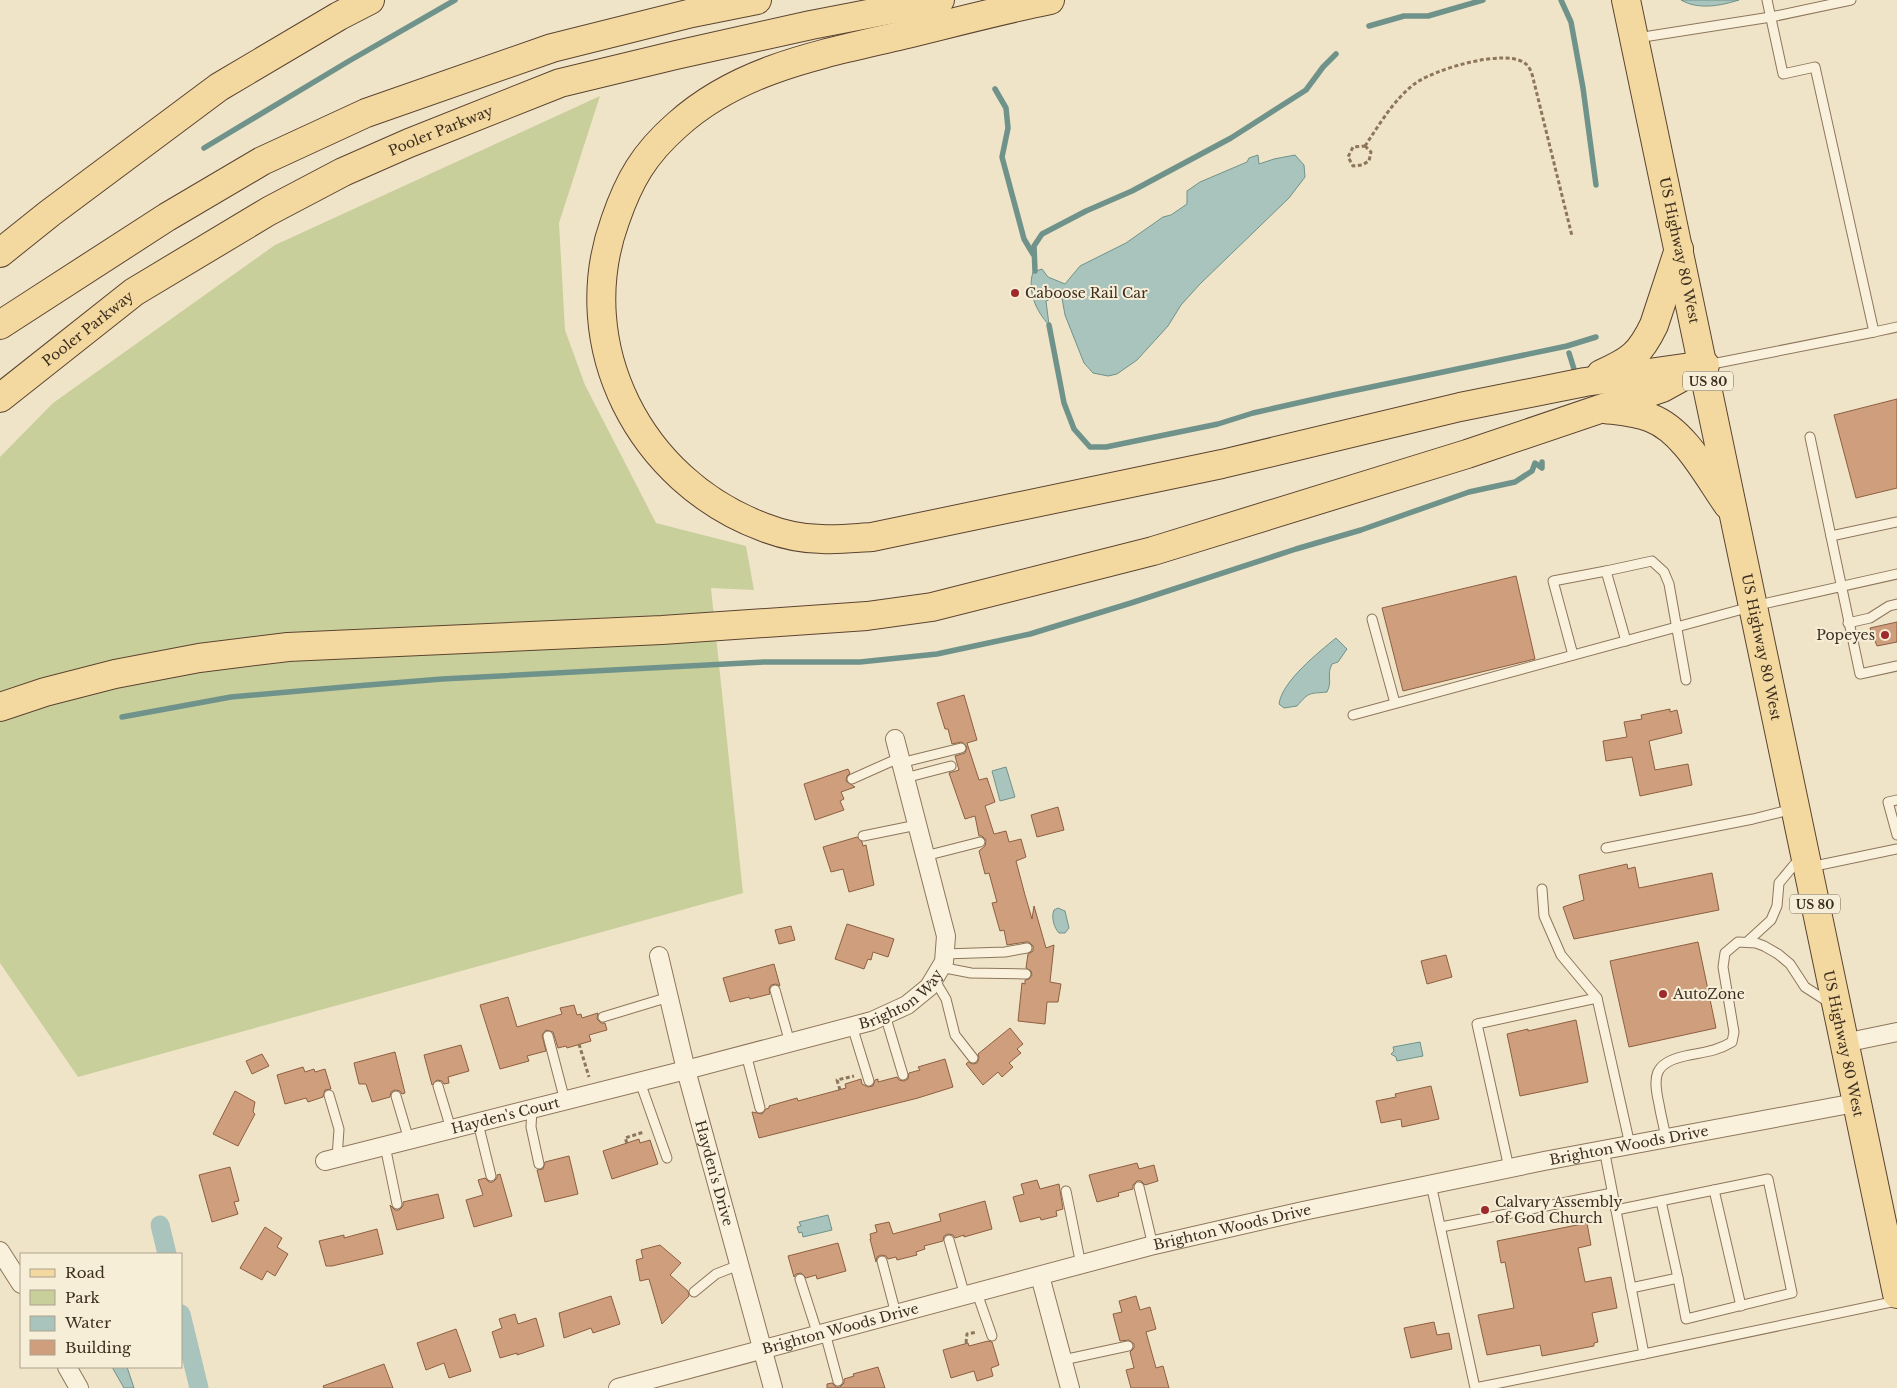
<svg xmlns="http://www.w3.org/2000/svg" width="1897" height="1388" viewBox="0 0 1897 1388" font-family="'Libre Baskerville',serif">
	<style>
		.green { fill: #c9cf9b }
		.water { fill: #a9c4bc; stroke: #6f938a }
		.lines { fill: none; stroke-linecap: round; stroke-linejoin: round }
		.stream { stroke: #6f938a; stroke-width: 5.5 }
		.canal { stroke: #a9c4bc; stroke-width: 19 }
		.building { fill: #cf9f7d; stroke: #8d5f41 }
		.service-casing { stroke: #8d765c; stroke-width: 11 }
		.minor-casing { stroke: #8d765c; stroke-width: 20 }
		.primary-casing { stroke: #5b4430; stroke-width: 30 }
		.path { stroke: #8d765c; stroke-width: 3; stroke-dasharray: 4 2.5; stroke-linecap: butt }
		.service { stroke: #faf1dc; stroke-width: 9 }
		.minor { stroke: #faf1dc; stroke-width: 18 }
		.primary { stroke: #f3d9a0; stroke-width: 28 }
		.poi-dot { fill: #9e2a2b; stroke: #f7eed8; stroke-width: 2 }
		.labels { text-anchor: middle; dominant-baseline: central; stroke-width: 4; stroke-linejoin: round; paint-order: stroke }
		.shield { fill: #f7eed8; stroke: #756857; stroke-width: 1 }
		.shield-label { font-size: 12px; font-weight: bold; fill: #3d2e20 }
		.street-label { font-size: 14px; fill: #3d2e20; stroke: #f7eed8 }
		.poi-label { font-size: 14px; fill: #3d2e20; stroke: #f7eed8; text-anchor: start }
	</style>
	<rect width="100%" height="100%" fill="#f0e4c8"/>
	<path class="green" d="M600 96 559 223 565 330 585 385 656 523 746 546 754 590 711 588 743 893 78 1077 0 963V457L53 403 275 245Z"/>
	<g class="water">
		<path d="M1681 0H1739C1720 6 1698 10 1681 0Z"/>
		<path d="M1258 155 1259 164 1274 159 1295 155 1304 165 1305 177 1289 198 1200 284 1181 305 1168 326 1137 360 1117 374 1108 376 1093 373 1084 363 1065 315 1062 298H1053L1046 301 1049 325C1036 311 1027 291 1033 272L1042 269 1048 277 1065 284 1080 266 1126 243 1163 217 1171 215 1187 204V191L1200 182 1247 162 1249 158Z"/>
		<path d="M1336 638 1347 649 1338 662 1332 664C1326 676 1333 680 1327 692 1309 694 1310 691 1297 706L1284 708 1279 704C1282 681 1319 652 1336 638Z"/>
		<path d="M1006 767 1015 797 1000 801 992 771Z"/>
		<path d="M1058 908 1065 911 1069 928 1065 933H1059C1054 928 1051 917 1054 910Z"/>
		<path d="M1420 1042 1423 1056 1397 1061 1396 1057 1391 1054 1394 1051 1393 1047Z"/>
		<path d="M828 1215 832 1230 803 1237 802 1232 799 1233 797 1227 801 1226 799 1222Z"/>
		<path d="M112 1367H127L134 1388H124Z"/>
	</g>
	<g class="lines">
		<g class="stream">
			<path d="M1561 0 1571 22 1583 88 1596 185"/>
			<path d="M1369 26 1404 16H1428L1483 0"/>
			<path d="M995 89 1006 108 1008 128 1002 157 1024 239 1033 254"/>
			<path d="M204 148 349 61 455 0"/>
			<path d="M1035 271 1034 246 1042 234 1086 211 1132 191 1231 138 1306 90 1323 67 1336 54"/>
			<path d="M1049 325 1064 403 1074 429 1090 447H1106L1218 424 1253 413 1333 395 1567 346 1596 337"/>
			<path d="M1569 353 1574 369"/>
			<path d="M122 717 231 697 356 686 442 679 764 662H860L937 654 1030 634 1131 603 1296 549 1361 530 1469 492 1515 482 1532 471 1535 463 1542 468V462"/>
		</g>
		<g class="canal">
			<path d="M160 1225 167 1254"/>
			<path d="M181 1314 199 1388"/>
		</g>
	</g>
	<g class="building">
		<path d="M1897 399V488L1856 498 1834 415Z"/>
		<path d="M1516 576 1535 659 1403 691 1382 608Z"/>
		<path d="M1897 622V642L1877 646 1870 628Z"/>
		<path d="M964 695 977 740 967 743 979 780 987 778 995 802 985 806 994 834 1006 831 1009 842 1021 839 1026 857 1016 861 1025 895 1032 919 1034 906 1046 948 1054 945 1050 982 1061 984 1058 1002H1047L1045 1024 1018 1021 1022 983 1025 984V980L1029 979 1032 975 1031 971 1026 968 1028 954 1033 951V946L1029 942H1026L1007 945 1004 930 1000 931 992 903 997 902 989 873 985 874 979 851 985 846 986 840 982 836H979L975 816 965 819 949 773 959 770 955 756 965 753 967 747 962 742 952 744 948 729H945L937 703Z"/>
		<path d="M1670 709V712L1677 710 1682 733 1649 741 1655 770 1688 764 1692 785 1640 796 1632 757 1606 761 1603 741 1627 737 1624 722 1642 719 1641 715Z"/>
		<path d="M848 769 850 773 847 776 846 781 855 787 841 792 844 799 840 801 844 810 815 820 804 784Z"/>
		<path d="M1058 807 1064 830 1037 837 1031 815Z"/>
		<path d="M857 837 862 842 863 846 866 845 874 885 849 892 843 869 831 872 823 847Z"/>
		<path d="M1627 864 1628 869 1635 867 1639 888 1712 873 1719 910 1574 939 1563 907 1584 900 1579 875Z"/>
		<path d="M847 924 894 939 888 957 873 952 871 960 868 959 864 969 835 959Z"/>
		<path d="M791 926 795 940 779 944 775 930Z"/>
		<path d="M1698 942 1716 1028 1629 1047 1610 961Z"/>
		<path d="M1446 955 1452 977 1427 984 1421 961Z"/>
		<path d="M774 964 780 986 776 984 771 985 769 989 770 994 750 999 749 997 730 1002 723 978Z"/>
		<path d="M508 997 517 1027 562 1014 560 1008 574 1005 577 1015 581 1014 582 1018 598 1013 597 1019 601 1023H605L607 1030 589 1035 591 1041 567 1048 566 1046 558 1048 553 1032 546 1030 542 1035 546 1051 527 1056 529 1061 500 1069 480 1005Z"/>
		<path d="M1576 1020 1588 1082 1520 1096 1507 1034 1528 1029V1031Z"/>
		<path d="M1010 1028 1023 1044 1017 1049 1021 1053 1009 1063 1013 1067 1002 1077 998 1072 983 1085 966 1064 968 1062 973 1064 977 1063 979 1058 978 1054Z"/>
		<path d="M461 1045 469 1071 448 1077 449 1083 444 1084 442 1081 437 1080 432 1085 424 1055Z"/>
		<path d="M395 1052 405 1093 402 1094 400 1091 395 1090 391 1092 390 1097 372 1102 366 1084H359L354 1063Z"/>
		<path d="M262 1054 269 1066 252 1074 246 1061Z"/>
		<path d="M945 1059 953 1087 918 1098 759 1138 752 1112 762 1114 766 1109 769 1108V1106L797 1098 798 1101 846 1088 845 1084 861 1079 862 1084 868 1087 873 1086 875 1080 878 1079V1082L897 1077 899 1080 904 1081 908 1079 909 1073 920 1070 918 1067Z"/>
		<path d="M303 1067 305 1072 314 1069 315 1072 325 1069 331 1089 325 1090 323 1097 308 1102 306 1098 285 1104 277 1075Z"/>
		<path d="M1431 1086 1439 1119 1402 1127 1401 1119 1381 1123 1376 1101 1396 1097 1395 1094Z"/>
		<path d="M235 1091 255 1102 253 1112 255 1114 238 1146 213 1134Z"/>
		<path d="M639 1139 640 1143 650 1140 658 1164 612 1179 603 1151Z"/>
		<path d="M569 1156 578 1194 545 1202 537 1170 543 1169 545 1162Z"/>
		<path d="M1137 1163 1139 1169 1154 1165 1158 1181 1145 1185 1141 1181H1137L1133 1185V1189L1118 1193 1119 1196 1097 1202 1089 1175Z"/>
		<path d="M230 1167 239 1201 234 1202 238 1214 212 1222 199 1175Z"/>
		<path d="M500 1174 512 1216 474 1227 466 1200 483 1195 478 1180 485 1178 489 1182H493L497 1178V1175Z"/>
		<path d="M1037 1180 1040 1189 1059 1184 1063 1209 1056 1211 1057 1216 1041 1220 1040 1217 1020 1222 1013 1197 1024 1194 1021 1184Z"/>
		<path d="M438 1194 444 1218 397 1230 390 1205 395 1210H399L403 1206V1202Z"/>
		<path d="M985 1201 992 1229 964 1237V1235L955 1238 953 1235 948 1234 944 1236 943 1241 924 1246 925 1249 916 1252 917 1255 897 1260 896 1257 888 1259 886 1256 881 1255 877 1257 876 1262 870 1239H871L870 1234 877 1232 875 1225 889 1222 893 1234 941 1221 939 1214Z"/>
		<path d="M1587 1223 1591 1245 1578 1248 1585 1282 1611 1277 1617 1308 1592 1313 1598 1342 1594 1343V1346L1542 1356 1540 1345 1487 1355 1478 1315 1514 1308 1505 1262 1501 1263 1497 1241Z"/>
		<path d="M265 1227 282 1238 277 1247 288 1254 275 1276 267 1271 262 1280 240 1268Z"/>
		<path d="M377 1229 383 1254 332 1266H326L319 1241 344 1235V1238Z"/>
		<path d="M838 1243 846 1271 817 1279 816 1275 806 1278 801 1273 796 1274 794 1277 788 1256Z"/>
		<path d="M660 1245 681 1263 670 1275 688 1291 689 1296 662 1324 649 1279 640 1281 636 1260 643 1258 641 1250Z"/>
		<path d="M611 1296 620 1324 593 1333 591 1328 564 1338 559 1313Z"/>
		<path d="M1136 1296 1140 1310 1150 1307 1156 1329 1146 1332 1156 1368 1163 1366 1169 1388H1131L1126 1370 1134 1368 1130 1352 1134 1348V1344L1129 1340 1120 1341 1113 1314 1122 1312 1119 1301Z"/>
		<path d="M515 1314 518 1324 536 1318 544 1346 517 1355V1353L500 1358 492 1332 502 1328 499 1319Z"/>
		<path d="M1434 1322 1437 1335 1449 1333 1452 1349 1411 1358 1404 1328Z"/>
		<path d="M456 1329 471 1371 449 1378 444 1363 426 1370 417 1343Z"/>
		<path d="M988 1341 992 1342 999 1365 991 1368 993 1376 977 1381 974 1371 951 1378 943 1350 968 1343 969 1346Z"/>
		<path d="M384 1364 393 1388H324L323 1386Z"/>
		<path d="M878 1367 885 1388H827V1384L832 1383 836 1387H840L844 1383V1379L854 1376 853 1374Z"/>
	</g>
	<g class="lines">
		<g class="service-casing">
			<g id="service">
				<path d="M1767 0 1783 74 1815 67 1874 332 1897 327"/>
				<path d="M1637 38 1771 17 1851 0"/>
				<path d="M1707 365 1874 332"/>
				<path d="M1810 437 1860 674 1897 666"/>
				<path d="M1831 536 1897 522"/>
				<path d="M1606 571 1652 561 1664 572 1669 584 1686 680"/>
				<path d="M1372 619 1395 703"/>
				<path d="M1848 623 1870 618 1889 606 1897 604"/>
				<path d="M1573 655 1553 581 1606 571 1626 641"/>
				<path d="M1353 715 1754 606 1897 574"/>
				<path d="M900 763 961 748"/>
				<path d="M905 778 951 766"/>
				<path d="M852 779 899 758"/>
				<path d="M1897 800 1888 802 1897 835"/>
				<path d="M863 836 917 825"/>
				<path d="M1606 848 1753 819 1793 809"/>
				<path d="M925 856 980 842"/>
				<path d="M1810 867 1897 849"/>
				<path d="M1542 889 1544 916 1561 955 1597 998"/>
				<path d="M1747 942 1771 920 1777 906 1779 883 1799 859"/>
				<path d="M944 954 1005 952 1027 948"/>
				<path d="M940 967 971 973 1026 974"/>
				<path d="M934 979 946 999 955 1035 973 1058"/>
				<path d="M775 990 790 1043"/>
				<path d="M885 1015 903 1075"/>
				<path d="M603 1017 669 997"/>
				<path d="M852 1026 869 1081"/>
				<path d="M548 1036 565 1101"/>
				<path d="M746 1054 760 1108"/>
				<path d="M640 1082 667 1158"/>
				<path d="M438 1086 451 1129"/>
				<path d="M329 1095 339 1129 337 1158"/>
				<path d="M396 1096 409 1140"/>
				<path d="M532 1109 531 1127 539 1164"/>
				<path d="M478 1123 491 1176"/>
				<path d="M1666 1138C1664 1127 1661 1116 1659 1104 1653 1077 1653 1063 1685 1056 1703 1052 1715 1052 1732 1042L1734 1032 1723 967 1725 953 1738 942 1756 943 1764 946 1778 954 1790 964 1805 987 1830 1003"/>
				<path d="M385 1146 397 1204"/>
				<path d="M1604 1149 1644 1354"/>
				<path d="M1509 1168 1477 1024 1597 998 1630 1145"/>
				<path d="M1431 1184 1475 1388 1644 1354 1897 1301"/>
				<path d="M1139 1187 1153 1246"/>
				<path d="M1714 1190 1741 1306"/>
				<path d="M1066 1191 1081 1265"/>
				<path d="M1661 1201 1678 1278"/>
				<path d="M1616 1210 1768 1179 1792 1293 1686 1319 1678 1278 1631 1288"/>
				<path d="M1441 1227 1612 1193"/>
				<path d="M949 1240 965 1296"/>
				<path d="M882 1261 896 1314"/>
				<path d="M800 1279 818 1335"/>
				<path d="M694 1292 716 1274 739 1265"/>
				<path d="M977 1293 992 1336"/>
				<path d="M825 1333 838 1381"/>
				<path d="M1063 1360 1128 1346"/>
			</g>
		</g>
		<g class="minor-casing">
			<g id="minor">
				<path id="s1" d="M659 956 686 1070 773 1388"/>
				<path d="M1844 1043 1897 1032"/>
				<path id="s2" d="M325 1161 686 1070 872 1021 907 1005 929 987 944 962 946 936 895 739"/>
				<path d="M0 1251 21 1284"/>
				<path d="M1040 1276 1070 1388"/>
				<path d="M67 1367 79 1388"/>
				<path id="s3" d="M618 1388 1150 1246 1303 1211 1544 1161 1855 1103"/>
			</g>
		</g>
		<g class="primary-casing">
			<g id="primary">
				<path d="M1050 0C1001 10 952 23 903 35 823 54 740 68 677 125 644 154 629 180 615 221 570 346 640 481 763 527 781 534 802 539 822 539 838 540 855 538 872 537L1222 464 1460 407 1585 382 1705 365"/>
				<path id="s4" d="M1626 0C1720 431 1803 863 1897 1294"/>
				<path d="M0 253 50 213 219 87 339 16 370 0"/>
				<path d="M0 325 167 217 262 161 366 113 552 48 692 13 757 0"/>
				<path d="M1601 374C1631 361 1640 354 1654 325L1679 249"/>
				<path id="s5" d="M0 398 134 292 269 211 343 172 409 143 560 83 676 55 811 25 940 0"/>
				<path d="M1605 409C1621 411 1637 412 1651 418 1685 431 1708 477 1728 505"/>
				<path d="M0 707 45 692 115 674 199 658 288 647 662 630 867 616 932 607 1153 551 1467 454 1662 388 1682 377"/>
			</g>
		</g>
		<g class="path">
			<path d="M1365 146C1379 125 1393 101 1413 85 1431 70 1509 46 1527 65 1531 69 1533 77 1534 82L1572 236"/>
			<path d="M1365 146 1371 152 1369 161 1362 165 1353 166 1348 157 1353 147Z"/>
			<path d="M579 1044 589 1077"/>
			<path d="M840 1090 837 1080 854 1076"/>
			<path d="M627 1143 625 1138 644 1132"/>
			<path d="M966 1343 967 1334 977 1332"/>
		</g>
		<use href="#service" class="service"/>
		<use href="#minor" class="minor"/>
		<use href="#primary" class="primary"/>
	</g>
	<g class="poi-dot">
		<circle cx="1015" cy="293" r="5"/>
		<circle cx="1885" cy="635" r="5"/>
		<circle cx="1663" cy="994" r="5"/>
		<circle cx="1485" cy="1210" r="5"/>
	</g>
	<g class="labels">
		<g class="shield">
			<rect x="1683" y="371.5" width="50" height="19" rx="4"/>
			<rect x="1790" y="894.5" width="50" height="19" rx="4"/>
		</g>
		<g class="shield-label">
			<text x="1708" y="381">US 80</text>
			<text x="1815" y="904">US 80</text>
		</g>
		<g class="street-label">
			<text stroke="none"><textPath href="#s5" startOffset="518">Pooler Parkway</textPath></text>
			<text stroke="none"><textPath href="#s4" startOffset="256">US Highway 80 West</textPath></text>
			<text stroke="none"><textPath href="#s5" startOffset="112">Pooler Parkway</textPath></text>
			<text stroke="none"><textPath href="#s4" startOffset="661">US Highway 80 West</textPath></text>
			<text stroke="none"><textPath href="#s2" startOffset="601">Brighton Way</textPath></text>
			<text stroke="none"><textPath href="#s4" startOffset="1066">US Highway 80 West</textPath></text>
			<text stroke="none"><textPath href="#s2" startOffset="186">Hayden's Court</textPath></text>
			<text stroke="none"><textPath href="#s3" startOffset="1040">Brighton Woods Drive</textPath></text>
			<text stroke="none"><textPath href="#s1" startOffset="224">Hayden's Drive</textPath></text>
			<text stroke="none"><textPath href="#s3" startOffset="635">Brighton Woods Drive</textPath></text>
			<text stroke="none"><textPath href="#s3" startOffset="230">Brighton Woods Drive</textPath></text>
		</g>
		<g class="poi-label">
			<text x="1025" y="293">Caboose Rail Car</text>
			<text x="1875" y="635" text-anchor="end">Popeyes</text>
			<text x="1673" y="994">AutoZone</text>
			<text x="1495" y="1202">Calvary Assembly<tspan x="1495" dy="16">of God Church</tspan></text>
		</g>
	</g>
	<rect x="20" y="1253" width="162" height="115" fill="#f7eed8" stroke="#ada18e"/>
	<rect x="30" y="1269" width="25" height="8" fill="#f3d9a0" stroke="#ada18e"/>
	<text x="65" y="1278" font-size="15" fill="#3d2e20">Road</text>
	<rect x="30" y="1290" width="25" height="15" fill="#c9cf9b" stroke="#ada18e"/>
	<text x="65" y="1303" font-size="15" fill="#3d2e20">Park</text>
	<rect x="30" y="1316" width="25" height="15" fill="#a9c4bc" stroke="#ada18e"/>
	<text x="65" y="1328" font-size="15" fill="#3d2e20">Water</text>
	<rect x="30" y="1340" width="25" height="15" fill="#cf9f7d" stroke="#ada18e"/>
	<text x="65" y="1353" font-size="15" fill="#3d2e20">Building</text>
</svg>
